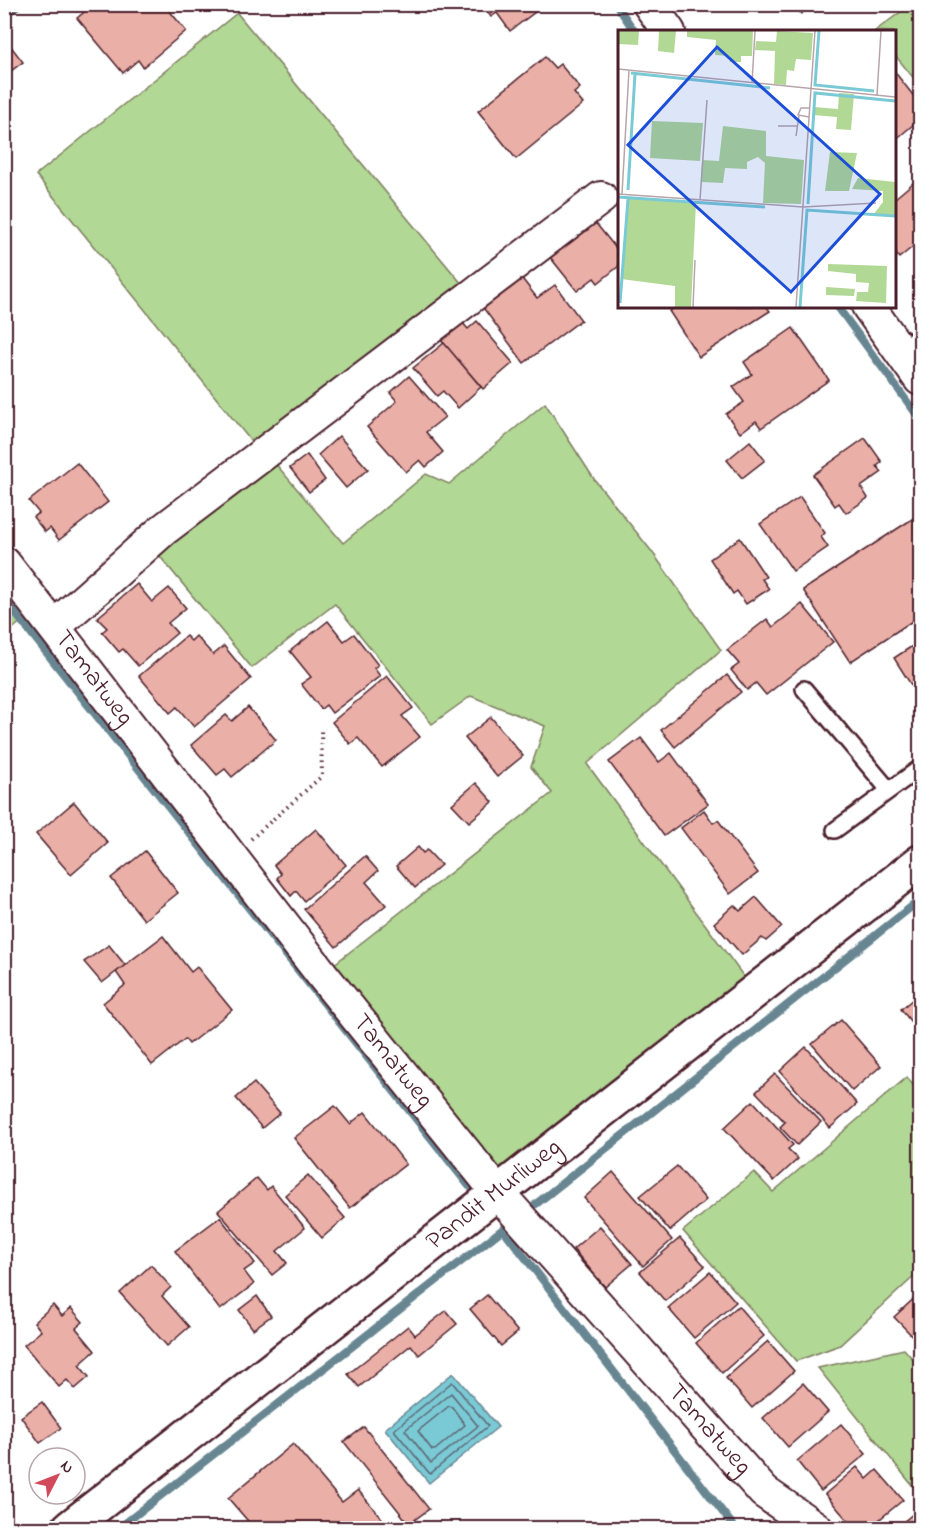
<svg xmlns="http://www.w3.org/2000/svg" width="925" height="1533" viewBox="0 0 925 1533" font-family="'Indie Flower',sans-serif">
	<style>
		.green { fill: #b1d894; stroke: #7e7c60; stroke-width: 1.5 }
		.water { fill: #7acad6; stroke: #678692; stroke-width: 1.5 }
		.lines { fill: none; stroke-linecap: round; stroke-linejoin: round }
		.shore { stroke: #5d636f; stroke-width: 1.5 }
		.stream { stroke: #678692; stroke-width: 8 }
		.building { fill: #eaafa7; stroke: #4a1f2b; stroke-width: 1.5 }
		.service-casing { stroke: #4a1f2b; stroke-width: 20 }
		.minor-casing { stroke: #4a1f2b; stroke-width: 36 }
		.tertiary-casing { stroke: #4a1f2b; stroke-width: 38 }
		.path { stroke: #4a1f2b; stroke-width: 4; stroke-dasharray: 1.5 4.5; stroke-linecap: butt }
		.service { stroke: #fff; stroke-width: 15 }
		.minor { stroke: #fff; stroke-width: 32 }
		.tertiary { stroke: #fff; stroke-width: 33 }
		.labels { text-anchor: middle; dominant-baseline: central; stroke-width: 4.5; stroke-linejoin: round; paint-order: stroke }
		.street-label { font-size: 26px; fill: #4a1f2b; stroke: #fff }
		.inset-river { fill: none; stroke: #7acad6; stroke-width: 3 }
		.inset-road { fill: none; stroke: #b7a5aa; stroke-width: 1.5 }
		.view { fill: #1d4ed8; fill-opacity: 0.15; stroke: #1d4ed8; stroke-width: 3 }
		.inset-edge { fill: none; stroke: #4a1f2b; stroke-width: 3 }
	</style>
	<rect width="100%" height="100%" fill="#fff"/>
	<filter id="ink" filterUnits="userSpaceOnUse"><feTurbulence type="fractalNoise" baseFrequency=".0167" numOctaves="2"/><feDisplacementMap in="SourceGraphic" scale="12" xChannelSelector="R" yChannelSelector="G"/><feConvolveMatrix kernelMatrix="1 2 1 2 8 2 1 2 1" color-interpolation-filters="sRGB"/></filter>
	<g filter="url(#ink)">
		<g class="green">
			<path d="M910 5H920V86L894 54V32L875 31Z"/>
			<path d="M237 13 462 284 254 445 36 175Z"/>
			<path d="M545 403 594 479 653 553 721 650 587 764 747 981 515 1164 501 1169 490 1166 328 969 552 793 531 767 545 726 471 696 432 724 335 604 252 668 153 548 269 456 343 543 426 474 449 484Z"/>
			<path d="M5 599 22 621 5 635H4Z"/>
			<path d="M907 1077 920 1094V1271L840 1345 796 1361 683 1231 754 1172 773 1192Z"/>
			<path d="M904 1349 920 1367V1495L818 1368Z"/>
		</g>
		<path class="water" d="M453 1373 498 1427 429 1483 385 1429Z"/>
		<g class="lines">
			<g class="shore">
				<path d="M452 1382 488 1426 430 1474 394 1430Z"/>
				<path d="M451 1393 478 1426 431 1463 405 1430Z"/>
				<path d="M449 1406 452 1407 465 1425 435 1450H432L418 1431Z"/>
			</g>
			<g class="stream">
				<path d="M616 4 635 32"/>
				<path d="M4 16 19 4"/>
				<path d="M837 306 920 419"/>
				<path d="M4 599 469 1186"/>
				<path d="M536 1204 920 900"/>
				<path d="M119 1528 503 1229 735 1528"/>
			</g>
		</g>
		<g class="building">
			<path d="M94 4H164L186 31 143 67 138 60 123 73 77 18Z"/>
			<path d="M482 4H536L539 9 510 31 497 13 491 17Z"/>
			<path d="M794 4H813L801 14Z"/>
			<path d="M6 40 23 62 4 76V41Z"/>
			<path d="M545 57 555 68 560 64 580 88 574 93 583 104 516 159 478 111Z"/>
			<path d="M894 71 920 104V119L894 141Z"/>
			<path d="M920 177V241L899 258 894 251V199Z"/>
			<path d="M594 221 619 252V266L598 283 594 278 577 291 550 257Z"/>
			<path d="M520 276 537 298 555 285 581 320 524 363 481 305Z"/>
			<path d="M677 306H766L770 311 699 357 669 311Z"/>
			<path d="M461 321 468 329 477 321 513 363 483 389 440 339Z"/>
			<path d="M793 328 829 380 761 428 756 421 740 433 726 414 744 402 733 387 752 374 744 362Z"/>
			<path d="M444 343 481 387 458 408 443 391 437 396 413 368Z"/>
			<path d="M409 376 445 417 426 432 443 452 426 467 420 460 406 472 367 427 397 401 390 393Z"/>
			<path d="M339 436 368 469 346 488 318 455Z"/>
			<path d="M865 438 882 462 877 466 882 472 861 487 868 498 846 513 839 503 835 506 813 475Z"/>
			<path d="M750 441 765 460 742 478 727 460Z"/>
			<path d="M307 455 325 480 309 492 290 468Z"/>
			<path d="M77 463 108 502 59 540 50 528 45 532 33 517 39 513 29 501Z"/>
			<path d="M800 497 825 533 821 537 828 547 793 571 760 524Z"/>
			<path d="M920 514V616L850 662 803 590Z"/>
			<path d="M740 538 766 577 762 579 769 589 746 604 737 591 733 594 710 559Z"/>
			<path d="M137 584 152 602 169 588 186 608 168 623 177 633 138 666 123 649 119 652 102 632 107 628 97 618Z"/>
			<path d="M802 604 833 642 766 695 756 683 747 690 731 670 739 664 727 650 767 619 773 627Z"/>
			<path d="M328 621 344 641 354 634 378 665 374 668 380 676 332 713 326 705 321 709 301 684 311 677 290 651Z"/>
			<path d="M186 636 191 641 196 636 213 655 224 646 251 679 194 727 177 707 170 713 139 676Z"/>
			<path d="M920 641V699L894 658Z"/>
			<path d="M727 675 741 692 675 747 661 730Z"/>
			<path d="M387 676 413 708 402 716 420 737 382 767 358 738 350 744 332 722Z"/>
			<path d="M248 707 276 740 232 777 225 769 217 775 191 745 226 715 232 721Z"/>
			<path d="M491 717 523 756 497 777 465 738Z"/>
			<path d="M641 738 659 762 671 753 708 804 664 836 609 762Z"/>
			<path d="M476 783 493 802 469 822 452 804Z"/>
			<path d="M74 802 108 843 71 875 36 834Z"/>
			<path d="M704 810 713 823 718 820 758 873 730 894 681 828Z"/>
			<path d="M316 829 346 865 304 901 296 891 291 896 277 878 281 874 274 865Z"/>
			<path d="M418 847 423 853 427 850 441 865 415 888 396 866Z"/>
			<path d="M145 851 178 893 144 920 111 878Z"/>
			<path d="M365 856 378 871 366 882 386 905 336 947 304 909Z"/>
			<path d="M756 897 782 927 766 941 762 938 742 955 714 923 734 905 740 911Z"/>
			<path d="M163 936 191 972 197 967 232 1010 189 1044 185 1039 152 1065 103 1003 125 985 116 972Z"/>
			<path d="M109 945 125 965 102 983 84 962Z"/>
			<path d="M920 993V1034L901 1009Z"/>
			<path d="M841 1020 881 1066 852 1091 812 1044Z"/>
			<path d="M806 1047 857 1104 830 1128 780 1071Z"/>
			<path d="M775 1074 821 1122 797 1145 780 1127 785 1122 756 1092Z"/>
			<path d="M254 1083 280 1113 262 1128 236 1098Z"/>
			<path d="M753 1101 793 1145 788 1149 798 1159 774 1181 724 1128Z"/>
			<path d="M335 1106 350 1124 365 1112 406 1164 350 1208 294 1138Z"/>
			<path d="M677 1166 706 1200 670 1231 640 1196Z"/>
			<path d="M613 1172 672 1240 643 1266 584 1198Z"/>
			<path d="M308 1175 345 1218 322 1238 285 1195Z"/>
			<path d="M257 1178 267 1190 271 1186 305 1228 277 1251 287 1263 272 1275 218 1211Z"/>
			<path d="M220 1217 255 1263 244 1271 254 1284 220 1310 175 1251Z"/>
			<path d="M600 1226 632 1264 605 1287 573 1249Z"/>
			<path d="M680 1238 705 1266 665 1301 640 1272Z"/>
			<path d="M151 1265 171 1287 162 1296 189 1327 167 1346 120 1293Z"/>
			<path d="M710 1272 736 1302 694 1338 668 1308Z"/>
			<path d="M920 1293V1344L894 1317Z"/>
			<path d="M487 1295 518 1332 501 1346 470 1309Z"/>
			<path d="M257 1296 271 1316 253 1329 239 1310Z"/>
			<path d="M53 1305 62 1316 71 1308 83 1322 76 1328 95 1351 79 1365 89 1377 75 1389 67 1380 59 1387 24 1345 41 1331 34 1322Z"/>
			<path d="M738 1306 764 1336 722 1373 696 1343Z"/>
			<path d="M446 1311 457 1324 419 1355 411 1345 359 1387 348 1374 408 1326 415 1335Z"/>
			<path d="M768 1341 794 1371 752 1408 726 1378Z"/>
			<path d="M803 1383 828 1412 788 1447 763 1418Z"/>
			<path d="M42 1402 61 1428 40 1443 21 1417Z"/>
			<path d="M841 1424 866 1454 821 1491 797 1461Z"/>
			<path d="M364 1427 429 1509 409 1524 344 1442Z"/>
			<path d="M293 1444 342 1502 358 1490 390 1528H254L228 1498Z"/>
			<path d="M857 1467 867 1479 877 1470 903 1500 869 1528H854L825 1494Z"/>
			<path d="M915 1512 920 1518V1528H896Z"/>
		</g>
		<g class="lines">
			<g class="service-casing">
				<g id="service">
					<path d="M900 351 920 335"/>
					<path d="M804 689 889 790"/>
					<path d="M835 830 920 768"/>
				</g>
			</g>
			<g class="minor-casing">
				<g id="minor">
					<path d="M649 4 669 32"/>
					<path d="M868 306 920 379"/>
					<path id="s1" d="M4 563 324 977 498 1193 764 1492 816 1528"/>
					<path d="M55 626 163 530 601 198"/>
				</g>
			</g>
			<g class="tertiary-casing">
				<g id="tertiary">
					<path id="s2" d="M69 1528 920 862"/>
				</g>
			</g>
			<path class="path" d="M251 839 322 776 321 727"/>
			<use href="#service" class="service"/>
			<use href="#minor" class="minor"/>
			<use href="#tertiary" class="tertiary"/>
		</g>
	</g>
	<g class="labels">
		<g class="street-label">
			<text stroke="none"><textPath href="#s1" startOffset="146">Tamatweg</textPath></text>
			<text stroke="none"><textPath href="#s1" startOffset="632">Tamatweg</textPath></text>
			<text stroke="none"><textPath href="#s2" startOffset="540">Pandit Murliweg</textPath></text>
			<text stroke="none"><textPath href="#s1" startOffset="1118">Tamatweg</textPath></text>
		</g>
	</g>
	<g transform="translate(618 30)">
		<rect width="278" height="278" fill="#fff"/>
		<path d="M0 1H21L20 15 0 14ZM41 1H58L56 23 40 21ZM69 1H135L134 26H123V32H112V26L97 25 98 10 69 7ZM159 1 195 3 193 30 178 29 176 41 169 40 168 55 156 54 157 21 137 20 138 11 158 12ZM221 63 236 64 233 100 218 99 219 87 195 85 196 77 220 79ZM34 91 85 93 82 131 32 128ZM105 96 148 101V126L186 130 183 174 145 173 147 133 140 127 129 132V139L107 138 105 153 83 152 84 130 101 131ZM212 122 239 123 231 161H207ZM240 148 277 152V186L255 185 265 172V161L234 159ZM10 168 78 173 73 277H57V256L3 249ZM210 234 269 236 268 273 238 271 239 262H250L251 253 238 252V244L210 241ZM208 257 237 259 236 266 208 265Z" fill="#b1d894"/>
		<path class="inset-river" d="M201 1 197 55 256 61M13 43 152 58M10 160 17 44M0 167 147 177M190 174 197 63 277 71M2 273 10 169M182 277 189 180 277 186"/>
		<path class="inset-road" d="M0 39 277 67M134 53 137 1M259 65 263 1M191 87 180 85 183 78H192M160 96H179M178 106 181 86M0 164 185 177 258 173M4 164 11 40M82 170 89 70M75 277 77 230M178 277 197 1"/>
		<path class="view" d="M99 17 262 164 173 262 10 115Z"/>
		<rect width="278" height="278" class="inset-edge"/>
	</g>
	<rect width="925" height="1533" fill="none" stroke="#fff" stroke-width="24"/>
	<rect x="12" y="12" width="901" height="1509" fill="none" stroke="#4a1f2b" stroke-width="2" filter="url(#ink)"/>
	<g transform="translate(57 1476) rotate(48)"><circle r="28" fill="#ffffff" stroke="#b7a5aa" stroke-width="1.5"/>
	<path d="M0-4.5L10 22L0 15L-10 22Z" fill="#d1495b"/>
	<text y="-9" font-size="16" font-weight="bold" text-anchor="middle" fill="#4a1f2b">N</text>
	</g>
</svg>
